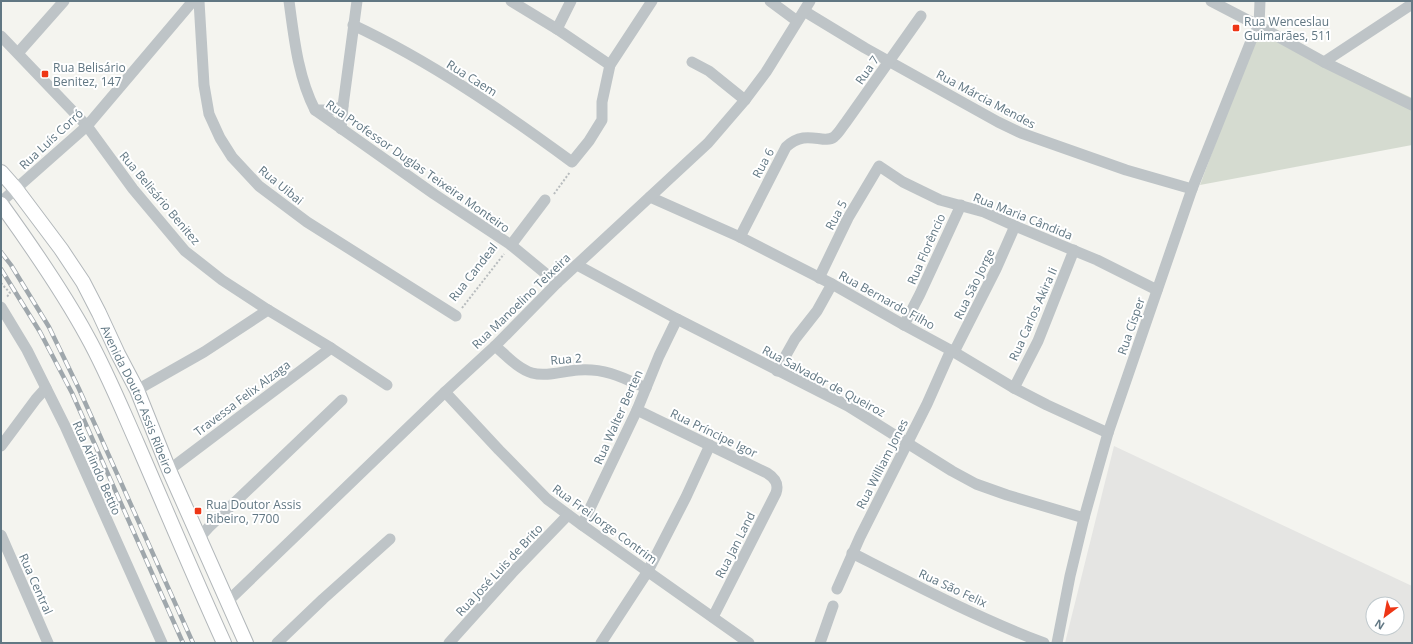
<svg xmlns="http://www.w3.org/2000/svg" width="1413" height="644" viewBox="0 0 1413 644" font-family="'Open Sans',sans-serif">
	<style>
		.built { fill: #e5e5e3; fill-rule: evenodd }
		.green { fill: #d5dbd0 }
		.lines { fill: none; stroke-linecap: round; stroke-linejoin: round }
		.major-casing { stroke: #b2b7ba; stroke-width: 16 }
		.path { stroke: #b8bcbe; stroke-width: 2; stroke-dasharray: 2 2; stroke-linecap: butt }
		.minor { stroke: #bec4c7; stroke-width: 11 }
		.major { stroke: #fff; stroke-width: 14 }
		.rail-casing { stroke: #9fa7ac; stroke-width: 4.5 }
		.rail { stroke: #fff; stroke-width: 3; stroke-dasharray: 9; stroke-linecap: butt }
		.poi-dot { fill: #ee3616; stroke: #fff; stroke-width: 1.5 }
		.labels { text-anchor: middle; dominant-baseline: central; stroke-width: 4; stroke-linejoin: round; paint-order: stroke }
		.poi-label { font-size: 12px; fill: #617783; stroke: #fff; text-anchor: start }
		.street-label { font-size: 12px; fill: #617783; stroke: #fff }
	</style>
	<rect width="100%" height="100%" fill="#f4f4ef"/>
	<path class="built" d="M1114 446 1412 586V643H1065ZM1373 604H1397V628H1373Z"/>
	<path class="green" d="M1259 26 1412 98V145L1200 185Z"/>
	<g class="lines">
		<g class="major-casing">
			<g id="major">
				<path id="s1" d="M1 172 16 189 61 249 83 282 99 313 118 354 137 390 169 470 246 643"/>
				<path d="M1 204C32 247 62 290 87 336 106 370 121 407 137 443 166 510 194 577 224 643"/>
			</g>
		</g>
		<g class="path">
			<path d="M554 194 570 172"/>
			<path d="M1 283 10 293 6 298"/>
			<path d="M462 308 504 254"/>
		</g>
		<g class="minor">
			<path d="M199 1 204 85 209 114 220 138 232 157 259 186 307 222 456 316"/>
			<path d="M289 1C294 38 298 77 315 110L434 194 511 245 557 283"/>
			<path d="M511 1 557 29 610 65"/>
			<path d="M770 1 797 21"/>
			<path d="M1211 1 1259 26 1324 62 1412 105"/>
			<path d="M804 11 865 48 998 122 1021 133 1126 170 1192 189"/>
			<path d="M353 25C430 61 504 112 572 162L589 141 602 120V102L610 65 652 1"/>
			<path d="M557 29 571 1"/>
			<path d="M1 36 87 126 133 189 185 251 222 280 268 310 331 348 387 385"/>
			<path d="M18 53 64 1"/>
			<path d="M692 62 709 71 745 100"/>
			<path d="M1324 62 1412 4"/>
			<path d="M315 110H333L343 106"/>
			<path d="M341 129 343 106 357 1"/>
			<path d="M650 197 740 237 832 284 904 325 954 352 1014 388 1047 405 1108 433"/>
			<path d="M1 202 87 126 193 1"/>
			<path d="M740 237 786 147C806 128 823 145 834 137 839 133 842 127 846 122L921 16"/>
			<path d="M511 245 545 200"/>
			<path d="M577 265 677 319 848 406 952 471 976 484 1007 495 1084 518"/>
			<path d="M819 278 848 218 879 166 903 182 940 200 984 212 1015 226 1097 260 1157 290"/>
			<path d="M1 307 27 350 65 426 162 643"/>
			<path d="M904 325 920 294 961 205"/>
			<path d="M495 346C506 355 518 369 532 373 547 377 563 371 578 370 605 368 622 377 646 388"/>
			<path d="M954 352 996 269 1015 226"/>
			<path d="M777 371 795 339 817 311 832 284"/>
			<path d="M1014 388 1038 341 1074 250"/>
			<path d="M137 390 204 352 268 310"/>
			<path d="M445 392 499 450 547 499 582 525 749 643"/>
			<path d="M637 410 767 473C775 478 779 484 776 493L713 617"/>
			<path d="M1 446 36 399 46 388"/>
			<path d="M169 470 331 348"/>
			<path d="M582 525 637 410 659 356 677 319"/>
			<path d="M1 535 48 643"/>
			<path d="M199 538 209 527 342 400"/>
			<path d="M852 553C915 585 978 618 1044 643"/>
			<path d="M837 589 860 537 927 404 951 350"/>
			<path d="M228 601 445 392 495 346 557 283 708 143 745 100 766 72 810 1"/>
			<path d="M277 643 323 599 390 539"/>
			<path d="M449 643 512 573 568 515"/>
			<path d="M601 643 648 571 686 497 710 445"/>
			<path d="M820 643 833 606"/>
			<path d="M1057 643 1070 576 1084 518 1108 433 1192 189 1251 41 1259 26 1260 1"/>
		</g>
		<use href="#major" class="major"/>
		<g class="rail-casing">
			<g id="rail">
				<path d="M1 252 11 265 49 327 79 389 193 643"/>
				<path d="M1 269 40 332 72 393 183 643"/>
			</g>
		</g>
		<use href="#rail" class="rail"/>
	</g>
	<g class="poi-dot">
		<rect x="1232" y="24" width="8" height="8" rx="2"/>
		<rect x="41" y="70" width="8" height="8" rx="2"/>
		<rect x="194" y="507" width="8" height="8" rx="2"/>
	</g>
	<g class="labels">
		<g class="poi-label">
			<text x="1244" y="21">Rua Wenceslau<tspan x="1244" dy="14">Guimarães, 511</tspan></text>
			<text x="53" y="67">Rua Belisário<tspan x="53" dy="14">Benitez, 147</tspan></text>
			<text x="206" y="504">Rua Doutor Assis<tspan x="206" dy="14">Ribeiro, 7700</tspan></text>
		</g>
		<g class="street-label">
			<text transform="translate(867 70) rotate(-55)">Rua 7</text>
			<text transform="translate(472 78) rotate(32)">Rua Caem</text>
			<text transform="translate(986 99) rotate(28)">Rua Márcia Mendes</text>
			<text transform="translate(51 139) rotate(-43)">Rua Luís Corró</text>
			<text transform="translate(763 163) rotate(-62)">Rua 6</text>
			<text transform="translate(418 166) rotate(35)">Rua Professor Duglas Teixeira Monteiro</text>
			<text transform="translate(281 185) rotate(39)">Rua Uibai</text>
			<text transform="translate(160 198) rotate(50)">Rua Belisário Benitez</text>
			<text transform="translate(836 215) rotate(-62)">Rua 5</text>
			<text transform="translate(1023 216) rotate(22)">Rua Maria Cândida</text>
			<text transform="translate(926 249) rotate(-66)">Rua Florêncio</text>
			<text transform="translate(473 272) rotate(-52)">Rua Candeal</text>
			<text transform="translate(974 284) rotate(-64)">Rua São Jorge</text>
			<text transform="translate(887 300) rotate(29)">Rua Bernardo Filho</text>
			<text transform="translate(521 301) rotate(-44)">Rua Manoelino Teixeira</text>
			<text transform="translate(1033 314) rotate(-66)">Rua Carlos Akira Ii</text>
			<text transform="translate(1131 326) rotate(-71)">Rua Císper</text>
			<text transform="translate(566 359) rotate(-5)">Rua 2</text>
			<text transform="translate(824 381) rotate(28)">Rua Salvador de Queiroz</text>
			<text transform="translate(242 398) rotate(-37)">Travessa Felix Alzaga</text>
			<text stroke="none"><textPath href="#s1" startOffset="267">Avenida Doutor Assis Ribeiro</textPath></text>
			<text transform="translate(618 417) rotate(-66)">Rua Walter Berten</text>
			<text transform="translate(714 433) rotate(26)">Rua Príncipe Igor</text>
			<text transform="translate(882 464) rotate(-63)">Rua William Jones</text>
			<text transform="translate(97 468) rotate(66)">Rua Arlindo Bettio</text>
			<text transform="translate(605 524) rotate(36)">Rua Frei Jorge Contrim</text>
			<text transform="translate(735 545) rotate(-63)">Rua Jan Land</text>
			<text transform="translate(499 570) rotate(-47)">Rua José Luis de Brito</text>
			<text transform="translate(36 584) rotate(66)">Rua Central</text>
			<text transform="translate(953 588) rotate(25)">Rua São Felix</text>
		</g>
	</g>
	<rect width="1413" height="644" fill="none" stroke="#617783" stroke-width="4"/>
	<g transform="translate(1385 616) rotate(212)"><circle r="19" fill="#ffffff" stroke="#c0c9cd"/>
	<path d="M0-3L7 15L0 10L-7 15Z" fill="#ee3616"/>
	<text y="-6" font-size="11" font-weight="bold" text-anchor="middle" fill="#617783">N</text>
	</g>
</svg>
